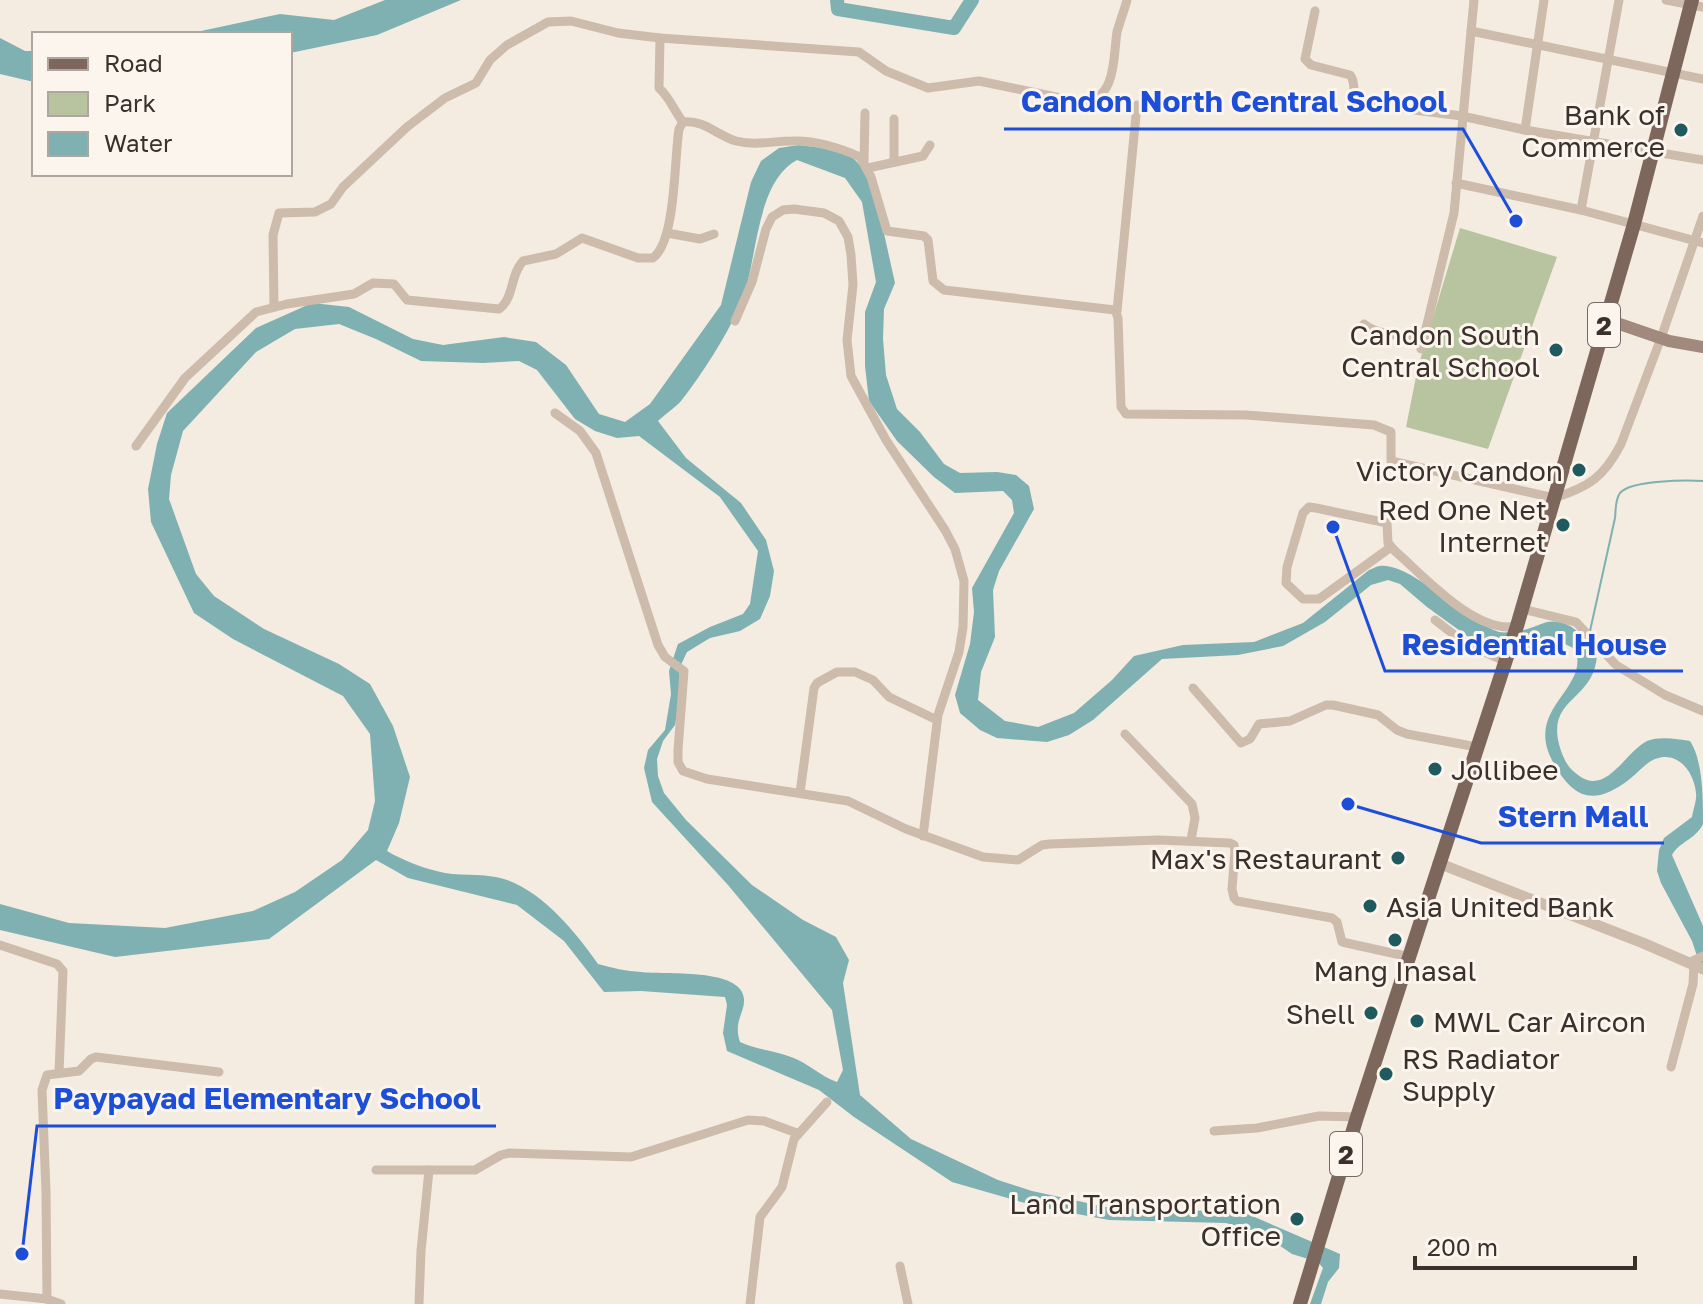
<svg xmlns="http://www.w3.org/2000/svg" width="1703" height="1304" viewBox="0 0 1703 1304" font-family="'Golos Text',sans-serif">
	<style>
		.green { fill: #b8c4a0 }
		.water { fill: #7fb0b2; fill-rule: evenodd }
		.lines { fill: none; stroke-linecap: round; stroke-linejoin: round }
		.stream { stroke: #7fb0b2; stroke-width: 2 }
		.river { stroke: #7fb0b2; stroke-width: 14 }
		.minor { stroke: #cdbbac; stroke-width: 9 }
		.tertiary { stroke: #cdbbac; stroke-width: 11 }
		.secondary { stroke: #a18a7d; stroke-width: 12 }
		.primary { stroke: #7d675c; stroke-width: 14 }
		.poi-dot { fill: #1f5a5e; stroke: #fbf5ee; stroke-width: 3 }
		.labels { text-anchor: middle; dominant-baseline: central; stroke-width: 6; stroke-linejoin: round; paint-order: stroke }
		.shield { fill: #fbf5ee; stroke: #756b66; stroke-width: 2 }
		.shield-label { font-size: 26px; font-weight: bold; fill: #3b302b }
		.poi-label { font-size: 28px; fill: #3b302b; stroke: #fbf5ee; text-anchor: end }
		.leader { fill: none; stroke: #1d4ed8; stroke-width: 3 }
		.callout-dot { fill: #1d4ed8; stroke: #fbf5ee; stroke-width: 3 }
		.callout-label { font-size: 30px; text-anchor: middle; font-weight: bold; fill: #1d4ed8; stroke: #fbf5ee; stroke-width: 6; stroke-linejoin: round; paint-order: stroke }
	</style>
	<rect width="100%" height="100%" fill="#f4ebe1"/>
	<path class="green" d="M1460 228 1557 257 1488 449 1406 427 1418 367Z"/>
	<g class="water">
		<path d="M385 0H461L377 35 290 53V34H187L280 14 334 20Z"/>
		<path d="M0 38 25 51H34V82L0 74Z"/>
		<path d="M799 145 823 148 851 156 865 170 879 211 895 283 884 309 883 339 886 375 897 409 920 432 944 464 960 473 997 472 1016 475 1029 486 1034 509 999 571 993 590 995 637 981 672 978 700 1005 721 1038 727 1074 713 1112 680 1134 656 1183 645 1254 642 1303 623 1369 570C1373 569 1376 566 1380 566 1411 562 1465 621 1499 632 1505 633 1511 632 1518 631 1528 630 1537 625 1547 622 1571 618 1584 638 1597 653 1596 704 1539 696 1563 756 1567 765 1570 769 1578 775 1606 797 1625 752 1647 741 1660 736 1677 739 1690 741 1703 761 1703 797 1703 824 1696 839 1679 842 1672 855L1703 926V965L1699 962 1692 941 1661 883 1657 871 1659 850 1664 838 1692 817C1693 810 1697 800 1696 793 1694 772 1678 750 1655 759 1647 762 1638 772 1631 778 1596 806 1574 801 1553 762 1523 708 1591 689 1575 649L1559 641 1512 652 1492 650 1481 646 1427 607 1400 584 1388 580 1371 585 1325 622 1283 646 1238 655 1162 659 1093 720 1069 735 1047 742 997 738 980 730 960 713 955 695 970 644 974 612 972 588 1014 513 1012 500 1003 491 955 493 934 477 897 441 869 401 865 366V312L876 282 862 202 845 178 797 160C754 183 758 265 740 306 725 338 703 373 681 401 675 408 665 414 658 421L686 458 741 503 766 540 774 571 770 596 760 619 740 631 710 638 687 652 679 669 681 693 675 725 663 741 657 759 658 776 664 793 686 820 752 885 803 920 836 937 849 960 843 983 860 1095 911 1139 998 1180 1032 1191 1110 1208 1243 1212 1340 1254 1339 1268 1328 1282 1321 1304H1310L1323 1268 1318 1262 1292 1254 1261 1233 1226 1223 1109 1220 1035 1206 952 1182 854 1117 819 1090 727 1051 723 1033 727 1005 725 997 641 991 604 992 564 941 517 905 408 878 376 860 269 939 115 957 0 930V904L69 923 165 928 253 911 295 892 342 860 368 830 375 801 370 734 343 696 233 639 194 613 151 522 148 489 157 444 167 413 256 328 312 303 349 307 413 339 443 345 504 337 536 342 566 365 599 414 625 422 650 404 721 305 751 182 761 161 779 148ZM339 324 376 339 421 361 483 363 519 361 537 370 575 419 595 431 617 438 639 436 720 497 758 551 750 604 743 614 710 627 678 644 669 671 671 694 665 730 648 750 644 768 652 802 728 885 832 1010 843 1070 837 1082C820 1076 808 1063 791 1057 773 1050 757 1050 740 1042 733 1021 745 1013 744 999 742 967 662 975 641 972 626 971 612 968 598 964 576 933 545 894 507 880 488 873 465 876 445 873 425 869 404 861 387 851L399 823 410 777 393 726 370 684 339 664 264 629 214 596 196 574 169 499 171 475 183 431 256 352 295 329Z"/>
	</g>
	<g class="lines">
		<path class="stream" d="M1590 631 1615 518C1616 509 1615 500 1620 493 1631 480 1687 480 1703 481"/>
		<path class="river" d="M837 0 838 9 954 28 972 0"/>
		<g class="minor">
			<path d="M1666 0 1703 7"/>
			<path d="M1315 11 1305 59 1311 65 1350 75C1357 83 1351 95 1358 103L1462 116 1525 130 1703 160"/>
			<path d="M1471 31 1703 79"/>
			<path d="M660 38 659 88C671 99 674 111 683 122"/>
			<path d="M1525 130 1544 0"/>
			<path d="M894 161V119"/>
			<path d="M864 162 865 113"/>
			<path d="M868 168 923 156 930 145"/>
			<path d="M1456 183 1581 210 1703 243"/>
			<path d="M1581 210 1619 0"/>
			<path d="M667 233 700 239 714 234"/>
			<path d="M274 307 273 235 279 213 315 212 331 204 343 187 407 127 445 98 476 83 490 60 507 45 548 22 571 21 618 33 660 38 859 52 886 71 928 88 979 81 1085 103C1117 96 1113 57 1117 32 1120 21 1124 11 1127 0"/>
			<path d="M1117 311 1137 105"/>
			<path d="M735 321 752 282 766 229 772 217 783 210 794 209 824 213 839 221 848 237 851 255 853 285 847 340 851 376 886 440 945 530 955 549 964 581 963 627 959 652 938 715 923 836"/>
			<path d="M1364 324C1380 337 1403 334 1423 340"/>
			<path d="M1421 349 1454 213 1474 0"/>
			<path d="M555 413 580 431 596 453 658 645 665 657 684 671 678 750V762L683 771 707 779 848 801 906 829 983 857 1018 860 1042 845 1050 844 1158 840 1230 843 1234 845 1235 851 1232 889 1234 898 1237 901 1332 918 1337 922 1342 942 1410 957"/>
			<path d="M136 446 185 378 256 312 287 304 354 294 373 283 394 284 407 300 499 309C514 299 510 275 523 261L556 254 582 238 638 258H653C676 241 674 160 679 129L683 122C703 119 718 136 736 141 755 146 773 141 792 141 814 140 841 148 860 157L871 177 887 231 924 236 928 240 933 281 944 290 1115 310 1118 318 1121 407 1126 414 1246 415 1374 425 1391 432V461L1554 498C1589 487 1604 477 1621 444L1661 338 1703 216"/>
			<path d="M1391 547 1319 599H1303L1286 583 1287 567 1303 513 1309 507 1316 508 1387 523 1388 543 1395 551C1424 576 1476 635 1517 626"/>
			<path d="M1522 609 1576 622 1616 665 1665 695 1703 711"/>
			<path d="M1435 620 1466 644 1505 661"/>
			<path d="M1193 688 1241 743 1250 739 1259 724 1290 721 1326 705H1333L1378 715 1397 730 1407 734 1477 747"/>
			<path d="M1125 734 1192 804 1195 818 1191 840"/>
			<path d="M800 793 814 688 817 683 837 672H855L873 680 889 697 937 720"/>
			<path d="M0 945 57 964 63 971 59 1073"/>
			<path d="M1690 962 1703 956"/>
			<path d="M1671 1067 1693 984 1694 964"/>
			<path d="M1214 1131 1257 1128 1319 1116 1357 1117"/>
			<path d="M376 1170H475L501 1155 509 1153 631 1157 748 1120 764 1121 797 1133"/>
			<path d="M900 1266 908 1304"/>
			<path d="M0 1294 47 1299 61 1304"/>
			<path d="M47 1299 46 1192 42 1090 47 1075 79 1071 91 1059 96 1057 219 1072"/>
			<path d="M419 1304 421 1251 429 1170"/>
			<path d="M750 1304 760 1217 782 1187 794 1139 827 1102"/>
		</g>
		<path class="tertiary" d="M1438 863 1643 943 1703 969"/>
		<path class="secondary" d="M1605 319 1669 341 1703 347"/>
		<path class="primary" d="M1300 1304 1357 1117 1517 626 1634 224 1692 0"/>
	</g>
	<g class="poi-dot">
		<circle cx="1681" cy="130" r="8"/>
		<circle cx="1556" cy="350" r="8"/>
		<circle cx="1579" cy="470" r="8"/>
		<circle cx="1563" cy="525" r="8"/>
		<circle cx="1435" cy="769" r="8"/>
		<circle cx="1398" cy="858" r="8"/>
		<circle cx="1370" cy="906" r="8"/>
		<circle cx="1395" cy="940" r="8"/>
		<circle cx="1371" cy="1013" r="8"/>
		<circle cx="1417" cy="1021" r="8"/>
		<circle cx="1386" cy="1074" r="8"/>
		<circle cx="1297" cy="1219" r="8"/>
	</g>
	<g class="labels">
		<g class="shield">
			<rect x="1588" y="303" width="32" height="44" rx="6"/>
			<rect x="1330" y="1132" width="32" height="44" rx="6"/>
		</g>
		<g class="shield-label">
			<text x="1604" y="325">2</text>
			<text x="1346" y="1154">2</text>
		</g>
		<g class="poi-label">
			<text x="1665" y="114">Bank of<tspan x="1665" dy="32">Commerce</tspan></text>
			<text x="1540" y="334">Candon South<tspan x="1540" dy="32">Central School</tspan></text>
			<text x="1563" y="470">Victory Candon</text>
			<text x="1547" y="509">Red One Net<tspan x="1547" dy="32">Internet</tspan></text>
			<text x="1451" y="769" text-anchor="start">Jollibee</text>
			<text x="1382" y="858">Max's Restaurant</text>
			<text x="1386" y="906" text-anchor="start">Asia United Bank</text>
			<text x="1395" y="970" text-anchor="middle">Mang Inasal</text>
			<text x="1355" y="1013">Shell</text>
			<text x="1433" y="1021" text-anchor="start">MWL Car Aircon</text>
			<text x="1402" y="1058" text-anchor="start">RS Radiator<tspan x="1402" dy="32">Supply</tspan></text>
			<text x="1281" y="1203">Land Transportation<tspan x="1281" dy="32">Office</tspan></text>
		</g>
	</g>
	<path class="leader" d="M1516 221L1463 129H1004M1333 527L1385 671H1683M1348 804L1481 843H1664M22 1254L37 1126H496"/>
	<g class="callout-dot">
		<circle cx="1516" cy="221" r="8"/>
		<circle cx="1333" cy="527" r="8"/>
		<circle cx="1348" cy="804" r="8"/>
		<circle cx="22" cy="1254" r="8"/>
	</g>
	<g class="callout-label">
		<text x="1234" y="112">Candon North Central School</text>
		<text x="1534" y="655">Residential House</text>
		<text x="1573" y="827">Stern Mall</text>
		<text x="267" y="1109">Paypayad Elementary School</text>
	</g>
	<rect x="32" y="32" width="260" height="144" fill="#fbf5ee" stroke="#aea6a0" stroke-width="2"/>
	<rect x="48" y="58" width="40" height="12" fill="#7d675c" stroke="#aea6a0" stroke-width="2"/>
	<text x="104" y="72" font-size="24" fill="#3b302b">Road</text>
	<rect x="48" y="92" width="40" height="24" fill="#b8c4a0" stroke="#aea6a0" stroke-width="2"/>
	<text x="104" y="112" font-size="24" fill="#3b302b">Park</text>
	<rect x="48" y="132" width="40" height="24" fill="#7fb0b2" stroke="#aea6a0" stroke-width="2"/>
	<text x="104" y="152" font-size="24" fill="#3b302b">Water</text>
	<path d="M1415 1256v12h220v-12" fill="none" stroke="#3b302b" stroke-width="4"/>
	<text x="1427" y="1256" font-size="24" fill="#3b302b" stroke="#fbf5ee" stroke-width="6" paint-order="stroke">200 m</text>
</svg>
